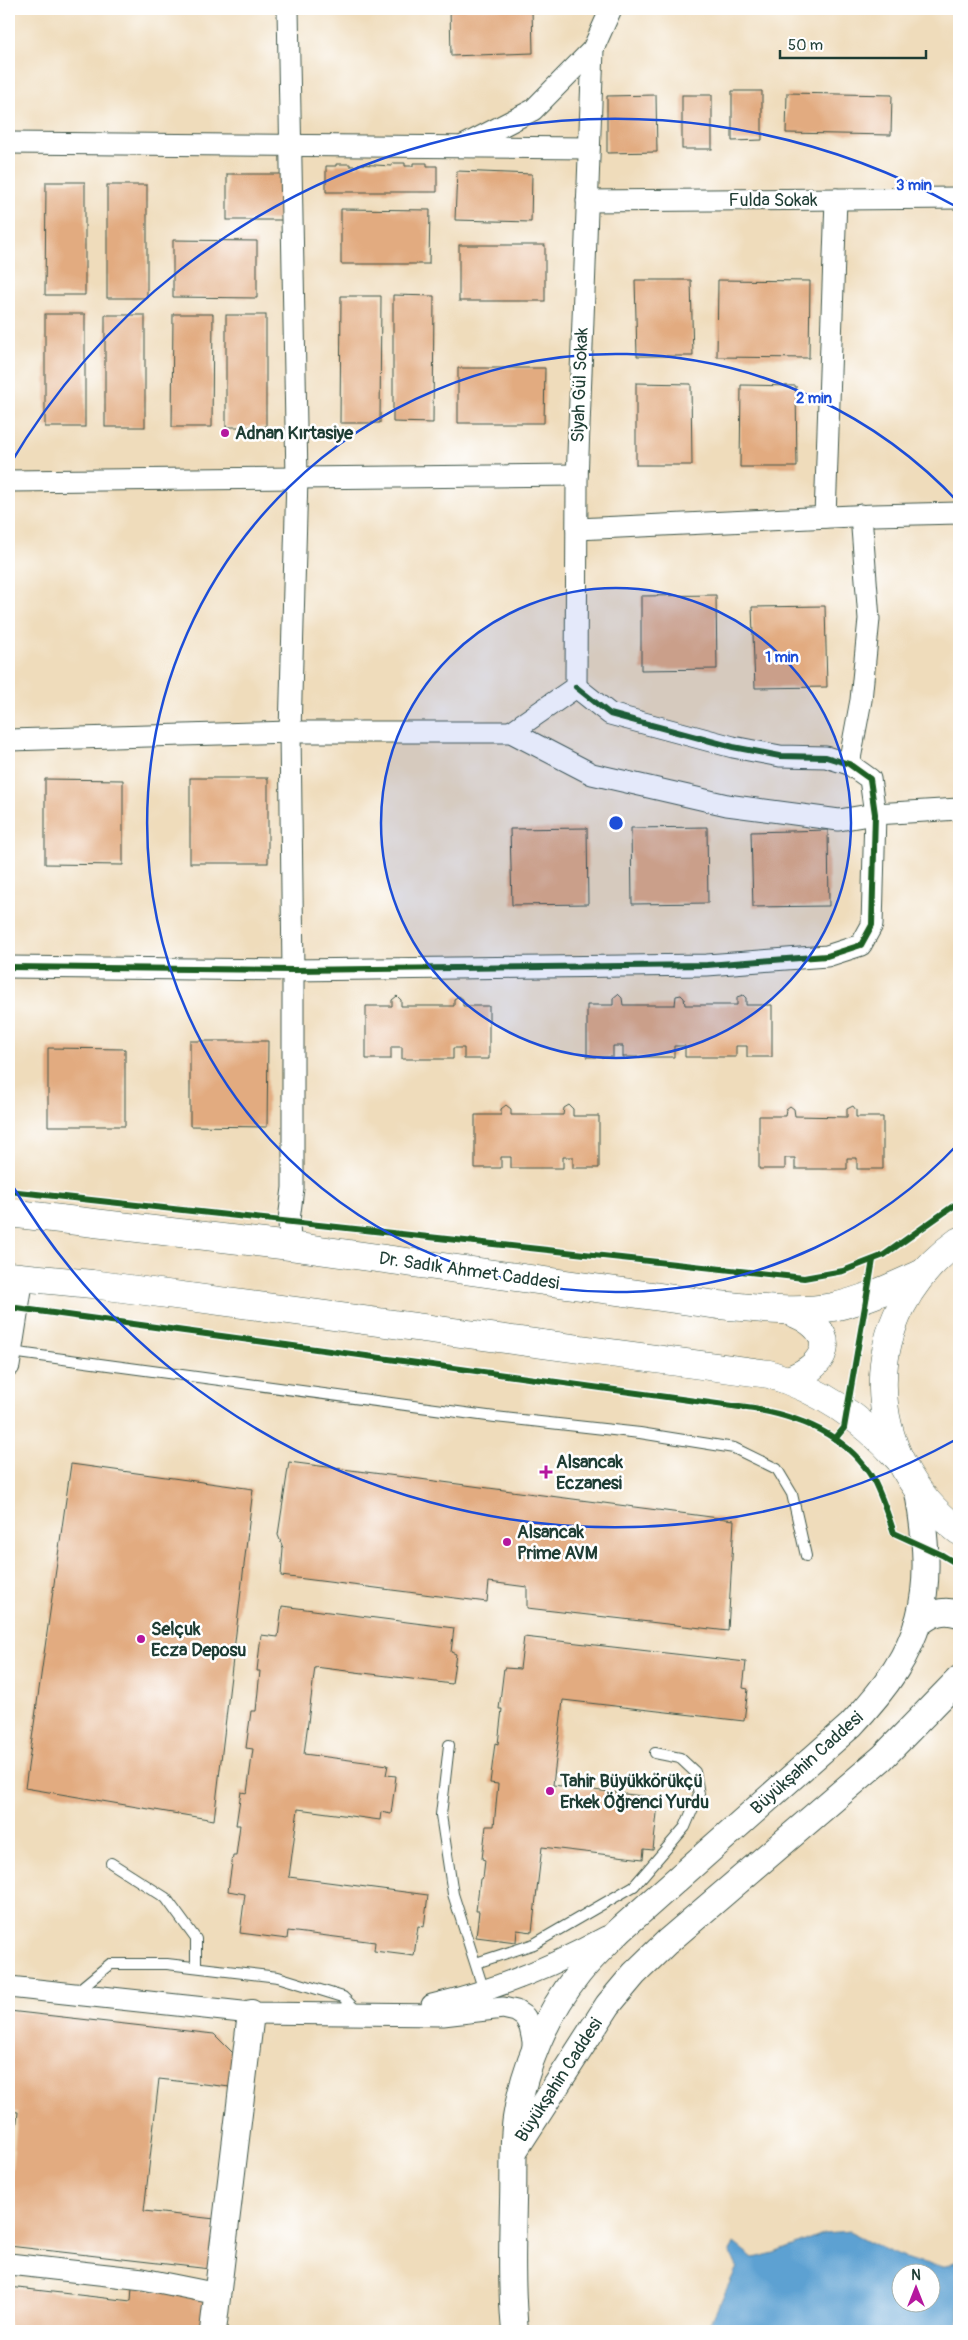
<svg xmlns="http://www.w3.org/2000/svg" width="968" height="2340" viewBox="0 0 968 2340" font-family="Pangolin,sans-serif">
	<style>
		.water { fill: #5da1d2; stroke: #3e6f83; fill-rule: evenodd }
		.building { fill: #e2ab80 }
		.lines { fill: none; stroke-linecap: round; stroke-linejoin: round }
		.service-casing { stroke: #3e5548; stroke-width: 12 }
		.minor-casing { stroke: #3e5548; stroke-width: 23 }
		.tertiary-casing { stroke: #3e5548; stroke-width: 28 }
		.primary-casing { stroke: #3e5548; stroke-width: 29 }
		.service { stroke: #fff; stroke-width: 10 }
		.minor { stroke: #fff; stroke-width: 21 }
		.tertiary { stroke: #fff; stroke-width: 26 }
		.primary { stroke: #fff; stroke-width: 28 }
		.cycleway-casing { stroke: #fff; stroke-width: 9 }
		.cycleway { stroke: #1b5e20; stroke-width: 6 }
		.ring { fill: none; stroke: #1d4ed8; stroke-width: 2.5 }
		.poi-dot { fill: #b5179e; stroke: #fff; stroke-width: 2 }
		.labels { text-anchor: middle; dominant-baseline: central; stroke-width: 5; stroke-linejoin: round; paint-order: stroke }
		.street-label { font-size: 18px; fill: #1f3d34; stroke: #fff }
		.poi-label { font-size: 18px; font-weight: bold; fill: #1f3d34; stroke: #fff; text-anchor: start }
		.centre { fill: #1d4ed8; stroke: #fff; stroke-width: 2.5 }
		.ring-label { font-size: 15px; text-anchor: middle; font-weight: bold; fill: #1d4ed8; stroke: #fff; stroke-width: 5; stroke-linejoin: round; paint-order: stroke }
	</style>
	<rect width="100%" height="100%" fill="#fff"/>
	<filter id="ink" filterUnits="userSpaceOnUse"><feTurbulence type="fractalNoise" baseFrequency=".02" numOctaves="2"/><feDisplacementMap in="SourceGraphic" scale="10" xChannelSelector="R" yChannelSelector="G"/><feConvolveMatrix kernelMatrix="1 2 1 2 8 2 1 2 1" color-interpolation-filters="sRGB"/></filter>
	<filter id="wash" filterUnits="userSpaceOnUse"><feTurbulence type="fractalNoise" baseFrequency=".0096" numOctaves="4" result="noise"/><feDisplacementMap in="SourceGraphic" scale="20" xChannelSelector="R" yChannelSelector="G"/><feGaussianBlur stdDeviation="1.12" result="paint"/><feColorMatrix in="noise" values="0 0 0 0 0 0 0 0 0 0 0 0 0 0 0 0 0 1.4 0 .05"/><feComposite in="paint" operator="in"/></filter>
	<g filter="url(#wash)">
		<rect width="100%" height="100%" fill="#efdcbb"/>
		<path class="water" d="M850 2232C875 2244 934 2280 959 2259V2331H700L712 2320 737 2267 730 2252 734 2243 753 2258 774 2253 823 2234ZM900 2272H930V2302H900Z"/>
		<g id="blocks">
			<g class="building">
				<path d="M450 9H532L533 53 451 56Z"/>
				<path d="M732 91H762V140L732 141Z"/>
				<path d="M787 93 892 95 891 135 786 133Z"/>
				<path d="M656 95 657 152 607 153V96Z"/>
				<rect x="682" y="95" width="30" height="54"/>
				<path d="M392 163H405V166H413V163H427V166H437V192H326V166H336V164H350V166H358V164L392 166Z"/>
				<path d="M457 171 532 174 531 222 455 220Z"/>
				<rect x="227" y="174" width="60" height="46"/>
				<path d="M46 182H85V295H45Z"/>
				<rect x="107" y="185" width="40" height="113"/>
				<path d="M341 209 430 210 429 264H341Z"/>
				<path d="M173 240 257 241V298L173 297Z"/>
				<rect x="459" y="245" width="86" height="56"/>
				<path d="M635 280H691L693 356H637Z"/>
				<path d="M718 280 810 281 809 358 717 357Z"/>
				<path d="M393 295 434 296 433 423 393 422Z"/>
				<path d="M341 296H381L380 423H340Z"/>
				<rect x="45" y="314" width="40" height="113"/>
				<path d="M173 314H213L212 427H172Z"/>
				<rect x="105" y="315" width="40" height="112"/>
				<rect x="226" y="315" width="40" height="112"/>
				<path d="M458 368H545L544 423H458Z"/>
				<path d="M636 383 691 384 692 465H636Z"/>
				<path d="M741 385 796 386 797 467H740Z"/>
				<path d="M716 595 717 669 641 670V596Z"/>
				<path d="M825 606 827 687 755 688 752 607Z"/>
				<rect x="190" y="778" width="78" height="85"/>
				<path d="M45 779 123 780V865L45 864Z"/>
				<path d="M707 827 708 903 632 904 631 828Z"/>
				<path d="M587 828 588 904 512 905 510 829Z"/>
				<path d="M828 830 829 906 753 907 751 832Z"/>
				<path d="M618 994 622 998 623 1005H675L676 996 681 995 684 998 685 1005H737V997L743 995 746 998V1005H772V1057H747V1046H736V1057H685V1046H674V1057H623V1046H613V1057H587V1005H613V998Z"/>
				<path d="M397 996 401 1000V1006H454V999L459 996 463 999V1006H489V1059H464V1048H453V1059H402V1047H391V1059H366V1006H392V1000Z"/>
				<path d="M190 1041H268L267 1127 190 1126Z"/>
				<path d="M48 1048 125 1049V1126H48Z"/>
				<path d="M506 1105 511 1109V1115H563L564 1108 569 1105 573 1109V1116H599V1168H573V1157H563V1168H511V1157H501V1168H475V1115H501V1109Z"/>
				<path d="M790 1106 794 1109 795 1116 847 1117V1109L853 1106 856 1110V1117H883V1169H857V1158H847V1169H795V1158H785V1169H759V1116H785L786 1109Z"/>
				<path d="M289 1462 734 1520 728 1631 527 1608V1587L489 1582 487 1602 281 1576 283 1548 278 1535Z"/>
				<path d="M71 1464 253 1489 214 1820 25 1788Z"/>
				<path d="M282 1606 454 1628 451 1652 456 1654 452 1684 315 1667 304 1754 388 1765 386 1775 396 1776 391 1814 381 1812 380 1820 298 1809 289 1877 428 1895 424 1927 418 1926 414 1956 374 1951 375 1942 288 1931 287 1939 240 1933 245 1894 228 1891 233 1856H236L240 1825H236L241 1792 247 1793 253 1749 246 1748 251 1711H256L260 1671H257L261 1635 278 1637Z"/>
				<path d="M524 1637 746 1662 743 1688 748 1689 744 1721 563 1700 553 1785 650 1797 649 1803 658 1804 653 1850 644 1849 643 1859 542 1847 532 1932 517 1930 516 1942 476 1937 479 1911H476L480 1879 483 1878 485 1860 482 1859 486 1826H494L498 1784 490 1783 495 1743 498 1744 502 1709H499L504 1668 520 1669Z"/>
				<path d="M9 2011 214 2034 234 2054 230 2087 159 2079 144 2211 215 2219 210 2269 9 2246V2195L18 2112 9 2111Z"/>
				<path d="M9 2287 131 2301 132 2287 207 2296 203 2331H9Z"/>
			</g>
		</g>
	</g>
	<g filter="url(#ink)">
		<use href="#blocks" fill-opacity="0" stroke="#3e5548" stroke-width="1"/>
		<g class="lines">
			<g class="service-casing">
				<g id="service">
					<path d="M11 1352 495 1417 640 1433 734 1448 777 1469 792 1494 806 1556"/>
					<path d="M449 1745 441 1815 453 1894 484 1991"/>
					<path d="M111 1863 166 1898 196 1939V1967"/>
					<path d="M476 1963 534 1944 634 1886 685 1827 699 1794 695 1772 680 1758 655 1753"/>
					<path d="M76 1992 110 1964H167L278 1977 343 1997 359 2013"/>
				</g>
			</g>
			<g class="minor-casing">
				<g id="minor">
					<path d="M288 9 297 478 290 732 293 970V1188L289 1220 290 1246"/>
					<path d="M9 143 589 148"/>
					<path d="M465 145 533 110 593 49"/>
					<path d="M587 201 959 198"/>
					<path d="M9 481 577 475"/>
					<path d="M825 517 836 199"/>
					<path d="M577 529 874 515 959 513"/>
					<path d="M511 732 576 687 577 481 593 49 611 9"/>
					<path d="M9 740 290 732H511L592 774 727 805 839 820 875 814 959 809"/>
					<path d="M849 764 861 700 869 619 861 515"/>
					<path d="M9 967 293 970 707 965 827 956 861 945 872 925 875 814 870 779 849 764 826 757 780 756 733 747 610 714 576 687"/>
					<path d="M9 1366 23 1277"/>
					<path d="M9 1987 251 2013 443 2015 503 2008 516 2011 525 2017 530 2027 533 2041V2055"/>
					<path d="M432 2005C494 1991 551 1967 606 1937"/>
					<path d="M9 2264 143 2279 218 2294"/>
				</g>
			</g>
			<g class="tertiary-casing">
				<g id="tertiary">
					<path d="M917 1625C930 1614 942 1608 959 1614"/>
					<path d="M516 2148 608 2005 634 1974 667 1942 882 1758 959 1679"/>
					<path d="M213 2331 251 2013"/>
					<path d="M515 2331C511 2288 512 2246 513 2202 514 2175 512 2146 516 2118 524 2067 546 2014 579 1973 592 1957 607 1943 621 1929L851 1725C925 1647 936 1596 918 1492"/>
				</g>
			</g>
			<g class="primary-casing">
				<g id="primary">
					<path d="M9 1213 290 1246 718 1305C756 1308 795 1314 833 1307 865 1300 894 1286 923 1273"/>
					<path d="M959 1241C855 1314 860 1457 959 1531"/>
					<path d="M9 1276 92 1284 769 1374C821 1390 862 1418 898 1458"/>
					<path d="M788 1380C835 1363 837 1327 788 1311"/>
				</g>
			</g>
			<use href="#service" class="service"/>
			<use href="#minor" class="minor"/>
			<use href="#tertiary" class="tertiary"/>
			<use href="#primary" class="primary"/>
			<g class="cycleway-casing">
				<g id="cycleway">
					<path d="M9 967 293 970 707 965 827 956 861 945 872 925 875 814 870 779 849 764 826 757 780 756 733 747 610 714 576 687"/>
					<path d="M9 1191 804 1278 843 1271 884 1255 959 1202"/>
					<path d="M9 1307 754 1409C801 1417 848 1436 873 1479 882 1496 888 1515 894 1533L942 1555 959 1565"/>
					<path d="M835 1439 844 1428 873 1260"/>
				</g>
			</g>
			<use href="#cycleway" class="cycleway"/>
		</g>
	</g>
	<circle cx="616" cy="823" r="235" fill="#1d4ed8" fill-opacity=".12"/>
	<g class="ring">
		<circle cx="616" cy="823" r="235"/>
		<path d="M959 1143A469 469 0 1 1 959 503"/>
		<path d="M957 1439A704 704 0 0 1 9 1180M9 466A704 704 0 0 1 957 207"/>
	</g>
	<g class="poi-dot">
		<circle cx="225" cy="433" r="5"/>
		<path d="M543.5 1464.5h5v5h5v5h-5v5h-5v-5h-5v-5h5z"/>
		<circle cx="507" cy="1542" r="5"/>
		<circle cx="141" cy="1639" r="5"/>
		<circle cx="550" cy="1791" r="5"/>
	</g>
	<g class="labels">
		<g class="street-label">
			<text x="773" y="200">Fulda Sokak</text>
			<text transform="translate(580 385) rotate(-88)">Siyah Gül Sokak</text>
			<text transform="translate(469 1271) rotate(8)">Dr. Sadık Ahmet Caddesi</text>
			<text transform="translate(807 1763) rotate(-42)">Büyükşahin Caddesi</text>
			<text transform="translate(559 2080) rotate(-57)">Büyükşahin Caddesi</text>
		</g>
		<g class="poi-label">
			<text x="235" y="433">Adnan Kırtasiye</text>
			<text x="556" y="1462">Alsancak<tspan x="556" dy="21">Eczanesi</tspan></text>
			<text x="517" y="1532">Alsancak<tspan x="517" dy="21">Prime AVM</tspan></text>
			<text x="151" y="1629">Selçuk<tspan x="151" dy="21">Ecza Deposu</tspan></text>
			<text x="560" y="1781">Tahir Büyükkörükçü<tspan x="560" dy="21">Erkek Öğrenci Yurdu</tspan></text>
		</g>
	</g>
	<circle cx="616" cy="823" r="8" class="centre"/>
	<g class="ring-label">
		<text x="914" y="190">3 min</text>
		<text x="814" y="403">2 min</text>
		<text x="782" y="662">1 min</text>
	</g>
	<rect width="968" height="2340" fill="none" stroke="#fff" stroke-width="30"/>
	<g transform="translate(916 2288)"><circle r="24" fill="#ffffff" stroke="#a5b1ae"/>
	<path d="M0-4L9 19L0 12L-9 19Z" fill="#b5179e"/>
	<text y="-8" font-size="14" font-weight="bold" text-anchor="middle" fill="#1f3d34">N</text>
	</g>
	<path d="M780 50v8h146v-8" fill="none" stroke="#1f3d34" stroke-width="2.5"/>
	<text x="788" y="50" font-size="15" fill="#1f3d34" stroke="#ffffff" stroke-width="4" paint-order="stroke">50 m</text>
</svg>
